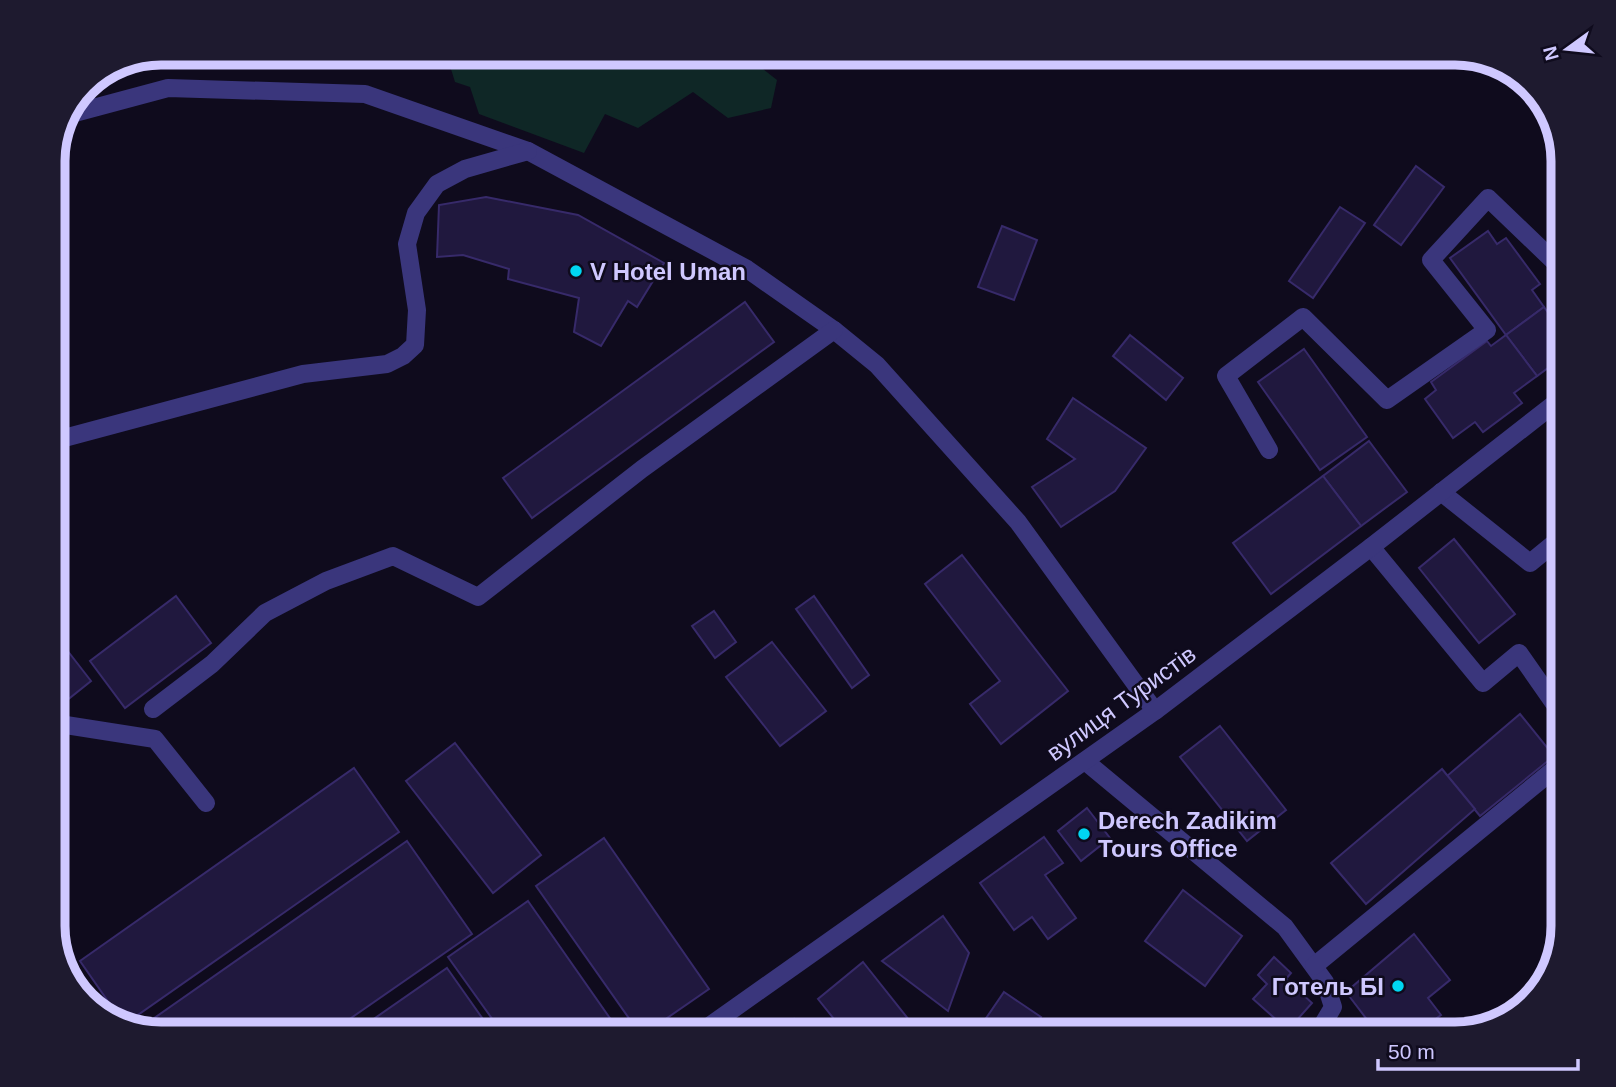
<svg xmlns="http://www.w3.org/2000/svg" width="1616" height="1087" viewBox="0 0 1616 1087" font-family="Helvetica,sans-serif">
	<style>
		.green { fill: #0f2726 }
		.building { fill: #20183e; stroke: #372a6a; stroke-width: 2 }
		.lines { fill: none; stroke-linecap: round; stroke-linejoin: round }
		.minor { stroke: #3a367c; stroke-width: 18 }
		.poi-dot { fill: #00d6f2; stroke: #0f0b1d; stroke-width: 2.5 }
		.labels { text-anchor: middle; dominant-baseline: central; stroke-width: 5; stroke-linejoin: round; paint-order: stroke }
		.poi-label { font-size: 24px; font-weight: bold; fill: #cfc8ff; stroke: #0f0b1d; text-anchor: start }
		.street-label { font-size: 24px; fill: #cfc8ff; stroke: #0f0b1d }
		.rim { fill: none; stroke: #cfc8ff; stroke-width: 9 }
	</style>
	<rect width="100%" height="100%" fill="#0f0b1d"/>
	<path class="green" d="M446 53H749V58L777 80 771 108 728 118 693 92 638 128 605 114 584 153 479 114 470 87 455 82Z"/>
	<g class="building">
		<path d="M1416 166 1444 187 1401 245 1374 225Z"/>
		<path d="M486 197 578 215 664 263 637 307 628 301 601 346 574 332 579 298 508 279 509 269 463 255 437 257 439 205Z"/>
		<path d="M1340 207 1365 223 1313 298 1289 281Z"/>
		<path d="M1002 226 1037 240 1014 300 978 287Z"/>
		<path d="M1488 231 1497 244 1506 238 1540 284 1532 290 1544 307 1506 335 1450 258Z"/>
		<path d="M745 302 774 342 532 518 503 478Z"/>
		<path d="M1544 307 1563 334V357L1537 376 1506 335Z"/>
		<path d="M1130 335 1183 378 1166 400 1113 356Z"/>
		<path d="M1506 335 1537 376 1514 393 1522 403 1483 432 1475 422 1453 438 1425 399 1436 390 1431 382 1487 341 1491 346Z"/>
		<path d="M1304 349 1367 437 1320 470 1258 382Z"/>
		<path d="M1073 398 1146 448 1115 491 1061 527 1032 487 1075 459 1047 439Z"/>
		<path d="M1369 441 1407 492 1361 526 1323 476Z"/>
		<path d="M1323 476 1361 526 1271 594 1233 543Z"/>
		<path d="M1454 539 1515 614 1479 643 1419 568Z"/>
		<path d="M962 555 1068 691 1001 744 970 704 1000 681 925 584Z"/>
		<path d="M1563 579V609L1548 592Z"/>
		<path d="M176 596 211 643 125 708 90 661Z"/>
		<path d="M814 596 869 675 852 688 796 609Z"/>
		<path d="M714 611 736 642 715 658 692 626Z"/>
		<path d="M53 632 91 681 56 709 53 705Z"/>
		<path d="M772 642 826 711 780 746 726 677Z"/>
		<path d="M1520 714 1554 756 1480 816 1447 776Z"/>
		<path d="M1220 726 1286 810 1247 841 1180 757Z"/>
		<path d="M455 743 541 855 493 893 406 781Z"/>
		<path d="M354 768 399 832 125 1024 123 1023 80 961Z"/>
		<path d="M1442 769 1475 809 1366 904 1331 863Z"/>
		<path d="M1087 808 1110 838 1081 861 1058 831Z"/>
		<path d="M1044 837 1063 863 1045 875 1076 918 1048 939 1032 917 1014 930 980 883Z"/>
		<path d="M604 838 709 989 644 1034H640L536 886Z"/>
		<path d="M407 841 472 934 328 1034H160L140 1028Z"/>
		<path d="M1183 890 1242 936 1205 986 1145 941Z"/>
		<path d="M528 901 621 1034H503L448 957Z"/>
		<path d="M943 916 969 953 948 1011 882 961Z"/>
		<path d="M1414 934 1450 980 1428 998 1441 1015 1415 1034H1378L1346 992Z"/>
		<path d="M1274 957 1291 973 1286 979 1312 1003 1288 1030 1253 999 1267 984 1258 975Z"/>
		<path d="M863 962 917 1030 912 1034H846L818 999Z"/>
		<path d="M447 968 485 1022 467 1034H352Z"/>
		<path d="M1004 992 1041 1017 1029 1034H991L980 1027Z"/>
		<path d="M794 1019 805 1034H773Z"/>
		<path d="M1228 1023 1242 1034H1219Z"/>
	</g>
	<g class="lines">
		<g class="minor">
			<path d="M71 114 168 88 365 94 528 151 747 269 834 330 877 365 1018 522 1155 711"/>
			<path d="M53 441 303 374 387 364 403 356 415 345 417 310 407 244 416 213 437 184 465 169 528 151"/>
			<path d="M1269 450 1226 376 1303 317 1387 400 1487 330 1431 260 1488 198 1563 270"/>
			<path d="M1441 492 1530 563 1563 536"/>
			<path d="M1371 547 1483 683 1519 653 1563 716"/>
			<path d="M153 709 212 664 265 613 326 581 393 556 478 597 642 469 834 330"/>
			<path d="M53 723 155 739 206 803"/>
			<path d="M1085 761 1285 927 1325 982 1333 1007 1317 1034"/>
			<path d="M1314 966 1563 762"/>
			<path d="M698 1034 1155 711 1371 547 1563 397"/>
		</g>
	</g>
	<g class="poi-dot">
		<circle cx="576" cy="271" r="7"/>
		<circle cx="1084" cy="834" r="7"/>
		<circle cx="1398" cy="986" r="7"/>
	</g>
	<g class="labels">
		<g class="poi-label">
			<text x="590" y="271">V Hotel Uman</text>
			<text x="1098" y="820">Derech Zadikim<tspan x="1098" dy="28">Tours Office</tspan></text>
			<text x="1384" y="986" text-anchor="end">Готель БІ</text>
		</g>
		<g class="street-label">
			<text transform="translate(1121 703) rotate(-36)">вулиця Туристів</text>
		</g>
	</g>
	<path d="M0 0H1616V1087H0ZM161 65H1455A96 96 0 0 1 1551 161V926A96 96 0 0 1 1455 1022H161A96 96 0 0 1 65 926V161A96 96 0 0 1 161 65Z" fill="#1e1a2f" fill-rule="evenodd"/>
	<path class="rim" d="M161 65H1455A96 96 0 0 1 1551 161V926A96 96 0 0 1 1455 1022H161A96 96 0 0 1 65 926V161A96 96 0 0 1 161 65Z"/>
	<g transform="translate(1567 49) rotate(255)" stroke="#0f0b1d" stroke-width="5" paint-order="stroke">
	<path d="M0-5L12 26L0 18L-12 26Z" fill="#cfc8ff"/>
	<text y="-10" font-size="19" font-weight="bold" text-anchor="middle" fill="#cfc8ff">N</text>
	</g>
	<path d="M1378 1059v10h200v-10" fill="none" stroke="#cfc8ff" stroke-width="3.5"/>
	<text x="1388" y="1059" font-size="21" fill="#cfc8ff" stroke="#0f0b1d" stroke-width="5" paint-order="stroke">50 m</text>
</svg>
